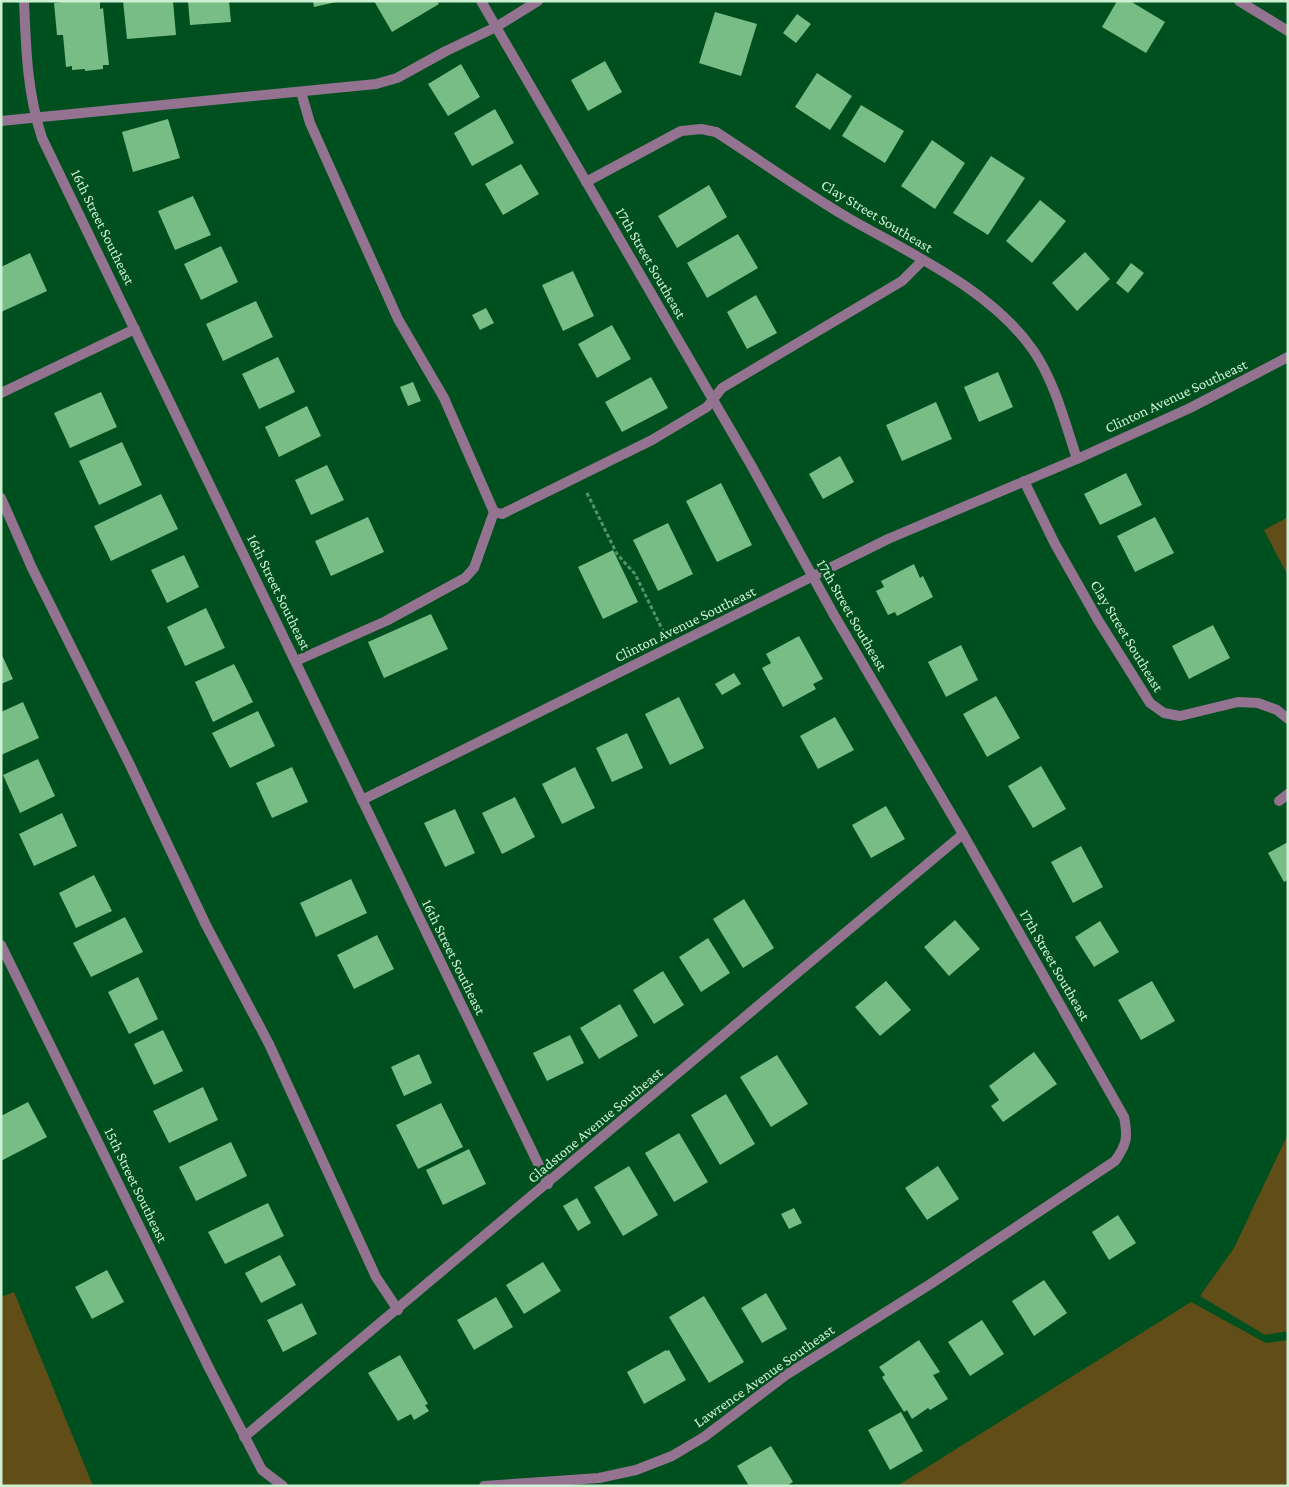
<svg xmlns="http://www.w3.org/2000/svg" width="1289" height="1487" viewBox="0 0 1289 1487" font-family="'Crimson Pro',serif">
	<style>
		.green { fill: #604d18 }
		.building { fill: #77bd85 }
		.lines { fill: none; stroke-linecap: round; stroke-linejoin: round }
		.path { stroke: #549269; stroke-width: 3; stroke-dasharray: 4 2.5; stroke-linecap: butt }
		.service { stroke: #947391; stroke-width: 10 }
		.minor { stroke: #947391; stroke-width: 10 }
		.labels { text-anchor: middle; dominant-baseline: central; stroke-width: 5; stroke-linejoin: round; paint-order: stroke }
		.street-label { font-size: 15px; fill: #cef1d3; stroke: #00501f }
	</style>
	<rect width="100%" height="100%" fill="#00501f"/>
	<g class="green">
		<path d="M1288 517V576L1264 530Z"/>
		<path d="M1288 1134V1331L1265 1335 1200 1296 1234 1248Z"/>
		<path d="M14 1292 93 1486H1V1297Z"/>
		<path d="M1191 1302 1266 1343 1288 1340V1486H897Z"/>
	</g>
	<g class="building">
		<path d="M70 1H100V9L103 8 109 65H103V69L85 71V69L72 70V66L66 67 63 35H57L54 3Z"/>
		<path d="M123 1H173L176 35 127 39Z"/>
		<path d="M188 1H229L231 22 190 25Z"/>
		<path d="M313 1H336V2L314 7Z"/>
		<path d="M374 1H437L439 4 392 32Z"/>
		<path d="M1117 1H1130L1165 22 1146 53 1102 27Z"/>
		<path d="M715 12 757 24 741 76 699 63Z"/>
		<path d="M797 14 811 24 796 43 783 33Z"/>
		<path d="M605 61 622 92 588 111 571 80Z"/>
		<path d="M461 64 480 97 448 116 428 84Z"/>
		<path d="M817 73 852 96 830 130 795 107Z"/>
		<path d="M861 105 904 131 885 163 842 136Z"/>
		<path d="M495 109 514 143 472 166 454 133Z"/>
		<path d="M168 119 180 158 133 172 122 132Z"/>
		<path d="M932 140 965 163 935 209 901 186Z"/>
		<path d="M991 156 1025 178 988 235 953 213Z"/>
		<path d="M521 164 539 194 503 215 485 184Z"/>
		<path d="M709 185 727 217 677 248 658 216Z"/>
		<path d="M193 196 211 235 175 250 158 211Z"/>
		<path d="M1040 200 1066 221 1032 263 1006 241Z"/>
		<path d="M738 234 758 268 707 298 687 263Z"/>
		<path d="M221 246 238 282 201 300 184 264Z"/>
		<path d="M1085 252 1110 279 1077 311 1052 283Z"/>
		<path d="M30 253 47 291 1 312V267Z"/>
		<path d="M1131 263 1144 273 1128 293 1116 283Z"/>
		<path d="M573 271 594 316 563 331 542 285Z"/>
		<path d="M756 295 777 333 747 349 727 312Z"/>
		<path d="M256 301 273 337 223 361 206 324Z"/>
		<path d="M486 308 494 323 480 330 472 315Z"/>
		<path d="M612 325 631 359 597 378 578 344Z"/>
		<path d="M278 357 295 392 259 409 242 374Z"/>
		<path d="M998 372 1013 407 979 422 964 387Z"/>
		<path d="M651 377 668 408 622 432 605 402Z"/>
		<path d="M413 382 421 401 408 406 400 387Z"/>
		<path d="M101 392 117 427 70 448 54 413Z"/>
		<path d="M936 402 952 439 902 461 886 425Z"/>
		<path d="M307 406 321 436 279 457 265 427Z"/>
		<path d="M122 442 142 485 99 505 79 461Z"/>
		<path d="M840 456 854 482 823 499 809 474Z"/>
		<path d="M327 465 344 500 311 515 295 480Z"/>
		<path d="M1126 473 1142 505 1100 525 1084 494Z"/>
		<path d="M721 483 752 545 717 562 686 501Z"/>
		<path d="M161 494 178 529 111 561 94 526Z"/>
		<path d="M368 517 384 552 331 576 315 541Z"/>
		<path d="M1155 517 1174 553 1135 572 1117 536Z"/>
		<path d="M668 523 693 574 658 591 633 540Z"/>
		<path d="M613 550 638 602 603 619 578 567Z"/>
		<path d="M184 555 199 587 167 603 151 570Z"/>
		<path d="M914 564 920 578 923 576 933 597 897 616 895 612 888 615 876 591 884 587 881 581Z"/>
		<path d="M206 608 225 648 185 666 167 627Z"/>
		<path d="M431 614 448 649 384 678 368 642Z"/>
		<path d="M1213 625 1230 658 1189 679 1172 646Z"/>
		<path d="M799 636 823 679 813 684 816 689 783 707 762 668 771 663 766 654Z"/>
		<path d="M961 645 978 680 946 697 928 662Z"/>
		<path d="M1 653 13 679 1 684Z"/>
		<path d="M234 664 253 702 213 722 195 682Z"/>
		<path d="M734 673 741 684 722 695 715 684Z"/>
		<path d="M996 696 1020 738 987 757 963 714Z"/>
		<path d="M679 697 704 748 670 765 645 714Z"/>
		<path d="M23 702 39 738 1 755V712Z"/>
		<path d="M258 711 275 746 230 768 212 733Z"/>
		<path d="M835 717 854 750 818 769 800 736Z"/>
		<path d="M627 733 643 768 612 782 596 748Z"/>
		<path d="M38 759 55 796 20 813 3 775Z"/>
		<path d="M1041 766 1066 809 1033 828 1008 786Z"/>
		<path d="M292 767 308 802 272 818 256 783Z"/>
		<path d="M575 767 595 808 562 824 542 784Z"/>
		<path d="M515 797 535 837 502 854 482 813Z"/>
		<path d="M886 806 905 839 871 858 852 825Z"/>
		<path d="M455 809 475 853 445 867 424 823Z"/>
		<path d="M62 813 77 846 34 866 19 834Z"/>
		<path d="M1288 842V880L1284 882 1268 853Z"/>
		<path d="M1081 846 1103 887 1073 903 1051 862Z"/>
		<path d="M94 875 112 911 76 928 59 893Z"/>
		<path d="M351 879 367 913 316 937 300 903Z"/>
		<path d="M744 899 774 948 743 968 713 919Z"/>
		<path d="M125 917 143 952 91 977 73 943Z"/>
		<path d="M955 920 980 949 949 976 924 947Z"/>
		<path d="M1100 921 1119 952 1094 967 1075 937Z"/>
		<path d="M377 935 394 969 354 989 337 955Z"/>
		<path d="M708 938 730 973 701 992 679 957Z"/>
		<path d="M663 971 684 1005 654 1024 633 990Z"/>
		<path d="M138 977 158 1019 129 1034 108 992Z"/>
		<path d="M886 981 911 1010 880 1036 855 1007Z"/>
		<path d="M1152 981 1175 1021 1141 1040 1118 1000Z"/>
		<path d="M620 1004 638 1036 599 1059 580 1028Z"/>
		<path d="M163 1030 183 1071 154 1085 134 1044Z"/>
		<path d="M570 1035 584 1063 547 1081 533 1053Z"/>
		<path d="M1034 1052 1057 1084 1003 1122 991 1106 999 1100 989 1086Z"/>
		<path d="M419 1054 432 1083 404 1096 391 1067Z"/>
		<path d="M777 1055 808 1104 771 1127 740 1077Z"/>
		<path d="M203 1087 218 1120 169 1143 153 1111Z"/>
		<path d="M726 1094 755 1144 720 1165 691 1115Z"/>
		<path d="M28 1102 47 1137 1 1161V1116Z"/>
		<path d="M441 1103 463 1147 418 1169 396 1125Z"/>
		<path d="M679 1133 708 1182 674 1202 645 1153Z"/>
		<path d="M231 1142 247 1176 196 1201 179 1167Z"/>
		<path d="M469 1149 486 1184 443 1205 426 1170Z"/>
		<path d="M629 1166 658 1215 623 1236 594 1187Z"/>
		<path d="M938 1166 959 1199 927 1220 905 1188Z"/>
		<path d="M577 1198 591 1223 578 1231 563 1206Z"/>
		<path d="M268 1203 284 1236 225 1264 208 1232Z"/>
		<path d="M794 1208 802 1223 789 1229 781 1214Z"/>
		<path d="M1118 1215 1136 1243 1109 1260 1092 1232Z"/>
		<path d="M280 1255 296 1285 261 1303 245 1273Z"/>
		<path d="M543 1262 561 1291 524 1314 506 1285Z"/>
		<path d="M107 1270 124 1302 92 1319 75 1287Z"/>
		<path d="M1044 1280 1067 1313 1034 1336 1012 1301Z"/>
		<path d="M766 1293 787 1329 762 1343 741 1308Z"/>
		<path d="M704 1296 744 1362 709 1383 669 1317Z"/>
		<path d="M496 1297 513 1327 474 1350 457 1320Z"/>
		<path d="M302 1303 317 1334 283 1352 267 1320Z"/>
		<path d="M982 1320 1004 1354 970 1376 948 1342Z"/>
		<path d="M919 1340 940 1372 933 1375 948 1399 930 1410 928 1408 912 1419 907 1410 904 1412 882 1377 885 1375 879 1367Z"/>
		<path d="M666 1350V1351L669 1350 686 1380 644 1404 627 1372Z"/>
		<path d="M400 1355 428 1404 425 1405 429 1411 414 1420 411 1414 398 1421 368 1373Z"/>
		<path d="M901 1412 923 1451 890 1470 868 1430Z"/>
		<path d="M771 1446 793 1482 786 1486H749L737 1466Z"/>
	</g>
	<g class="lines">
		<path class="path" d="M587 493 617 554 635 574 663 631"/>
		<g class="service">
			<path d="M301 92 310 123 398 319 444 398 494 512 502 514 652 440 707 407 722 388 902 281 923 260"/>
			<path d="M1 121 376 84 397 78 446 51 496 27 538 1"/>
			<path d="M1 498 32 568 129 763 206 925 269 1044 376 1277 398 1310"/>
			<path d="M296 661 386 621 465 578 474 568 494 512"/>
		</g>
		<g class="minor">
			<path d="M24 1C26 49 27 92 42 138 212 486 378 836 548 1184"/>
			<path d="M481 1 751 465 834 615 963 834 1124 1117C1128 1137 1127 1144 1115 1161L932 1283 786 1375 704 1437 672 1456 636 1470 599 1478 484 1486"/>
			<path d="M1239 1 1288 31"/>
			<path d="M586 182 681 131 701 129 716 132C761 161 804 192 850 219 913 255 991 290 1033 350 1055 382 1065 423 1077 459"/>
			<path d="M1 393 135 329"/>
			<path d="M1024 481 1055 544 1098 620 1150 703 1164 713 1180 716 1238 702 1258 703 1277 710 1288 719"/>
			<path d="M362 800 888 539 1077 459 1190 408 1288 357"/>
			<path d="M1279 801 1288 794"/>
			<path d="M1 945 210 1370 262 1470 283 1486"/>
			<path d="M244 1437 963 834"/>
		</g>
	</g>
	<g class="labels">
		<g class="street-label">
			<text transform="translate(877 216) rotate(31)">Clay Street Southeast</text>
			<text transform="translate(103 227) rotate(64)">16th Street Southeast</text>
			<text transform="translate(651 263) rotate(60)">17th Street Southeast</text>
			<text transform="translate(1176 396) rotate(-25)">Clinton Avenue Southeast</text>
			<text transform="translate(279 592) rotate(64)">16th Street Southeast</text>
			<text transform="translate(852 615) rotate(60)">17th Street Southeast</text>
			<text transform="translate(685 624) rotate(-26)">Clinton Avenue Southeast</text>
			<text transform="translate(1127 636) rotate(59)">Clay Street Southeast</text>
			<text transform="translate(454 957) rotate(64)">16th Street Southeast</text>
			<text transform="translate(1055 965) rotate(60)">17th Street Southeast</text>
			<text transform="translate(595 1125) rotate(-40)">Gladstone Avenue Southeast</text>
			<text transform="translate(136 1185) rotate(64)">15th Street Southeast</text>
			<text transform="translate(764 1376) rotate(-35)">Lawrence Avenue Southeast</text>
		</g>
	</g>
	<rect width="1289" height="1487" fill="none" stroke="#cef1d3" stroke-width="5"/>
</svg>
